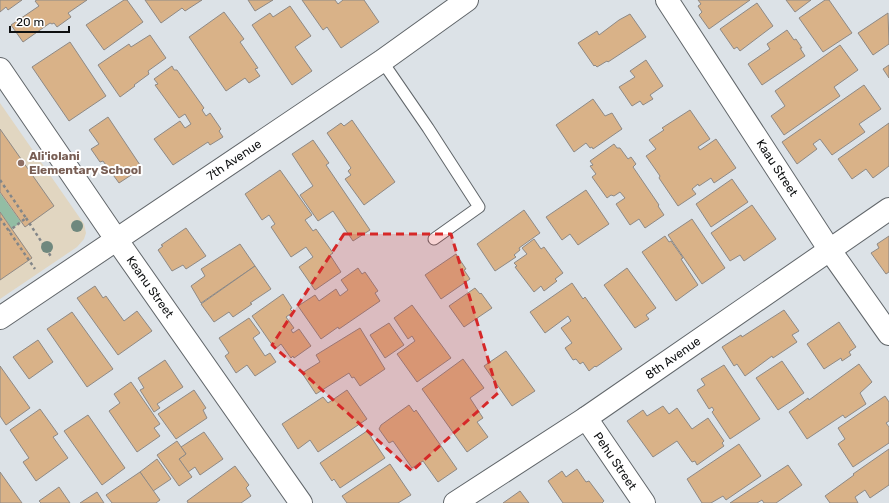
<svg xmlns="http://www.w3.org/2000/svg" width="889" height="503" viewBox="0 0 889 503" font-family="Rubik,sans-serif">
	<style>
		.education { fill: #e1d6c1 }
		.green { fill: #93bda4 }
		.building { fill: #d9b288; stroke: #8e8985 }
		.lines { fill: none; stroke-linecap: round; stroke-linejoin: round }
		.service-casing { stroke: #61666a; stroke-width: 13 }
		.minor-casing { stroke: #61666a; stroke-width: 24 }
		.path { stroke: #828689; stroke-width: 2.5; stroke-dasharray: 3 3; stroke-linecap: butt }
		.service { stroke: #fff; stroke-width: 11 }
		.minor { stroke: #fff; stroke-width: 22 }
		.tree { fill: #6f887e }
		.marked { fill: #d62828; fill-opacity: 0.2; stroke: #d62828; stroke-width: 3; stroke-dasharray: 8 5; stroke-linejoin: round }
		.education-dot { fill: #8d6e63; stroke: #fff; stroke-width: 1.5 }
		.labels { text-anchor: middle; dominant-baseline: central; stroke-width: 4; stroke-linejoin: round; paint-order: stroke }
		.education-label { font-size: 12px; font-weight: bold; fill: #785e54; stroke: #fff; text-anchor: start }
		.street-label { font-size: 12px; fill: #0e1011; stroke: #fff }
	</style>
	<rect width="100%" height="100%" fill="#dce2e7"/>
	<path class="education" d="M0 103 84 224 86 233 84 239 77 247 0 299Z"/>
	<path class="green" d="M0 193 21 222 12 229 0 212Z"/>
	<g class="building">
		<path d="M0 0H22L8 10 6 7 0 12Z"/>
		<path d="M37 0H87L68 13 71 17 57 27 54 23 52 24 50 23 23 42 11 25 39 6 35 1Z"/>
		<path d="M124 0H127L143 22 104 50 86 25Z"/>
		<path d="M145 0H202L185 11 182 8 161 23Z"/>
		<path d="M248 0H273L255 11Z"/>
		<path d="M302 0H335L338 4 343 0H364L379 22 341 48 327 27 323 30Z"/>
		<path d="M698 0H750L709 29 699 15 702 12 698 6 701 4Z"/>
		<path d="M786 0H811L795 12Z"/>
		<path d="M825 0H829L852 33 823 52 799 18Z"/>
		<path d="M757 3 773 26 740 51 737 47 734 49 720 29Z"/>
		<path d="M290 6 311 36 295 47 312 71 292 85 252 25 270 13 273 17Z"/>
		<path d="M224 12 244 39 240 42 258 68 255 69 260 76 249 83 245 78 226 91 189 37Z"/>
		<path d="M888 13 889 44 873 55 858 33Z"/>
		<path d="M630 14 646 37 608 62 607 61 597 67 595 65 594 66 578 43 597 31 599 35 619 20Z"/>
		<path d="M787 30 794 40 796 39 802 48H800L805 56 762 85 748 64 770 49 767 44Z"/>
		<path d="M150 35 166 58 148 71 149 74 134 85 135 86 120 97 98 65 129 44 131 47Z"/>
		<path d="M70 42 106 96 69 121 32 67Z"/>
		<path d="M840 45 858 70 834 87 840 96 784 135 771 116 785 106 775 91Z"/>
		<path d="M646 60 663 86 650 95 653 99 643 105 640 101 632 106 619 87 635 77 630 71Z"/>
		<path d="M889 65V78L883 69Z"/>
		<path d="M172 66 174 70H177L204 108 202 110 206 116 210 113 221 129 219 131 223 137 210 145 208 142 173 165 154 139 180 121 185 128 191 124 185 114 179 118 155 85 158 84 154 79Z"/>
		<path d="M864 85 881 109 859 124 865 132 832 155 820 139 813 144 817 149 797 164 782 142Z"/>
		<path d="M593 99 605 116 612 113 622 129 593 149 592 147 590 148 586 143 574 152 556 125Z"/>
		<path d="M690 110 710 139 698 147 700 150 716 139 736 168 714 183 711 178 699 186 698 184 692 189 696 194 678 206 659 178 660 176 646 156 656 149 649 140 664 130 662 128Z"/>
		<path d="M108 117 142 168 119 183 103 161 100 162 91 149 99 144 89 130Z"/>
		<path d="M352 120 395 182 364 205 345 179 351 175 348 171 351 168 327 133 341 123 344 126Z"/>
		<path d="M889 123V166L873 178 866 169 852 179 838 159Z"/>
		<path d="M0 129 54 206 25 227 0 192Z"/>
		<path d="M313 140 329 163 326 165 370 230 353 241 333 211 318 221 300 195 313 186 292 154Z"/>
		<path d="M614 144 617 148H620L628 159 631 157 636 164 633 167 659 205 658 206 664 215 645 228 639 219 630 225 616 204 625 198 620 192 614 196 611 195 607 198 592 177 596 174 590 166 593 165 590 161Z"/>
		<path d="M280 170 312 215 305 220 313 231 316 229 333 253 330 255 341 272 315 290 299 267 313 257 306 247 291 257 271 227 275 224 269 215 262 220 245 194Z"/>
		<path d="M732 179 748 202 711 227 696 204Z"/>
		<path d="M586 190 609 224 578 245 570 234 562 240 546 217Z"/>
		<path d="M752 205 776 239 744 261 740 255 730 261 711 233Z"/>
		<path d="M524 210 540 233 519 248 520 250 514 255 516 257 495 271 477 244Z"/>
		<path d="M0 212 32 258 0 280Z"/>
		<path d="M692 219 725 268 702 284 668 235Z"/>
		<path d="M186 228 206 256 186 269 183 265 172 271 158 250 163 246 161 245Z"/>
		<path d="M665 236 669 242 671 241 683 258 681 259 698 285 676 301 642 252Z"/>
		<path d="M889 236V272L886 274 871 253 879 248 877 244Z"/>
		<path d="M534 239 541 249 544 247 563 273 555 279 557 281 544 291 541 286 534 292 515 267 517 266 514 263 527 254 522 248Z"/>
		<path d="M240 244 255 266 201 303 191 286 205 276 201 269Z"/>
		<path d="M456 254 466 269 464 270 470 279 441 299 425 275Z"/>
		<path d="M255 266 271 289 250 303 252 304 233 317 229 312 214 322 201 304Z"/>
		<path d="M358 268 362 274 365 272 378 291 375 293 380 301 339 329 338 327 321 339 298 306 315 295 319 301 336 289 340 296 348 290 341 280Z"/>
		<path d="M627 268 656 308 646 315 649 319 635 328 604 285Z"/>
		<path d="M572 283 583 299 585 297 622 349 596 367 595 366 589 371 583 362 580 364 576 359 573 360 565 348 572 343 561 328 571 321 568 316 545 333 530 312Z"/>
		<path d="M95 286 103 298 106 296 124 321 137 311 152 331 118 355 77 298Z"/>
		<path d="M475 288 480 294 481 293 492 308 464 327 449 306Z"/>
		<path d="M283 294 292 308 290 309 293 312 286 317 294 328 291 330 293 333 299 329 311 346 294 358 293 356 291 358 281 344 275 349 252 316Z"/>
		<path d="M412 305 451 358 417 382 397 354 415 341 412 336 408 339 394 318Z"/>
		<path d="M784 310 799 331 792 335 797 342 773 358 772 356 745 376 737 364 734 366 722 347 741 335 742 337Z"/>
		<path d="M72 312 113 369 87 387 47 329Z"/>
		<path d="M249 318 260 333 253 338 265 356 270 353 276 362 255 376 247 365 236 373 225 356 229 353 219 338Z"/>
		<path d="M839 322 856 347 849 352 851 355 842 361 841 358 824 369 807 344Z"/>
		<path d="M389 323 404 345 385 358 370 335Z"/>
		<path d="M360 328 385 369 360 386 354 377 352 378 349 373 316 394 302 373 320 362 316 355Z"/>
		<path d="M38 340 53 362 29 379 13 357Z"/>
		<path d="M506 351 535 391 512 406 484 366Z"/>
		<path d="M463 359 484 388 470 398 483 418 477 422 488 437 467 452 422 389Z"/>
		<path d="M165 360 183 387 157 404 160 408 154 412 140 390 144 388 138 378Z"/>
		<path d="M782 361 804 393 778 410 756 378Z"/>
		<path d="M859 364 872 382 860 393 866 404 845 418 843 415 807 439 789 412 808 398 809 400Z"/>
		<path d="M724 365 760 419 730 439 712 412 714 410 712 407 709 409 697 390 705 385 701 379Z"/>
		<path d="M0 366 30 408 6 425 0 416Z"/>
		<path d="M131 382 160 424 154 428 160 436 137 452 109 411 120 403 114 394Z"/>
		<path d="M194 390 206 408 203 410 207 418 176 439 158 414Z"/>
		<path d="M347 390 367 419 318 452 310 440 298 449 282 424 323 397 328 403Z"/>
		<path d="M885 396 889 402V421L886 423 889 427V443L853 467 838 444 845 439 838 428Z"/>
		<path d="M409 405 414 412 416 410 457 469 438 482 423 461 412 468 393 441 389 443 379 429 381 425Z"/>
		<path d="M663 406 669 414 677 408 692 429 708 418 724 441 722 443 724 446 697 465 695 461 692 462 677 441 653 457 627 421 643 410 647 416Z"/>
		<path d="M40 409 58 434 53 437 68 458 36 481 23 462 29 458 10 430Z"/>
		<path d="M88 415 125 468 102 485 64 431Z"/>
		<path d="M367 431 385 458 340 488 334 479 332 481 320 463Z"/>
		<path d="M204 432 223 459 200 475 195 467 188 472 179 459 186 454 181 447Z"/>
		<path d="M177 441 186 454 179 459 192 477 179 486 157 455Z"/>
		<path d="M739 444 761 476 726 500 723 496 711 503H702L687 479Z"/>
		<path d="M889 449V485L870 498 865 490 855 497 858 503H830L825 496 854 475 853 474Z"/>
		<path d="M157 459 171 479 153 491 140 472Z"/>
		<path d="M390 464 411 495 398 503H347L342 496Z"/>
		<path d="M788 465 802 485 776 503H764L762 500 757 503H730Z"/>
		<path d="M235 466 249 485 246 488 251 496 241 503H188L187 501Z"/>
		<path d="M577 469 586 482 589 481 604 501 602 503H563L548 481 562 471 566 477Z"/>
		<path d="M0 472 22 503H0Z"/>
		<path d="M140 472 160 500 156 503H112L106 495Z"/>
		<path d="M59 487 70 503H41L39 501Z"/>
		<path d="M520 491 529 503H503Z"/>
		<path d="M97 492 104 503H80Z"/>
	</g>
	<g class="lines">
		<g class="service-casing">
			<path id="service" d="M382 61 428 128 479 207 434 239"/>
		</g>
		<g class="minor-casing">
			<g id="minor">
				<path d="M667 0 829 249 889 334"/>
				<path d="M0 69 116 239 301 503"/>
				<path d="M0 318 382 61 467 0"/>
				<path d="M586 418 644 503"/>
				<path d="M455 503 586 418 889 209"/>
			</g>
		</g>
		<g class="path">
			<path d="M0 180 26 218 9 231"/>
			<path d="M0 218 35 269"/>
			<path d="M26 218 52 258"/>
		</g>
		<use href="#service" class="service"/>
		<use href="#minor" class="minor"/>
	</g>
	<g class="tree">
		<circle cx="77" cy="226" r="6"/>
		<circle cx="47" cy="247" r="6"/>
	</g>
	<path class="marked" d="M344 234H451L498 393 412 471 272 345Z"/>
	<circle class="education-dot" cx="21" cy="163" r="4"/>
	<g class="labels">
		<g class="education-label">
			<text x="29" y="156">Ali'iolani<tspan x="29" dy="14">Elementary School</tspan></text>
		</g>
		<g class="street-label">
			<text transform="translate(234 160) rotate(-34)">7th Avenue</text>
			<text transform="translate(777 168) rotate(57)">Kaau Street</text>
			<text transform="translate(150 287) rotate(55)">Keanu Street</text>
			<text transform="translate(673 358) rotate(-35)">8th Avenue</text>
			<text transform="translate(615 461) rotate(56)">Pehu Street</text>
		</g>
	</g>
	<path d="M10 26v6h59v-6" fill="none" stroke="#0e1011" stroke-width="2"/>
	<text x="16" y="26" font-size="12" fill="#0e1011" stroke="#ffffff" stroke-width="3" paint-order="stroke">20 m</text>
</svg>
